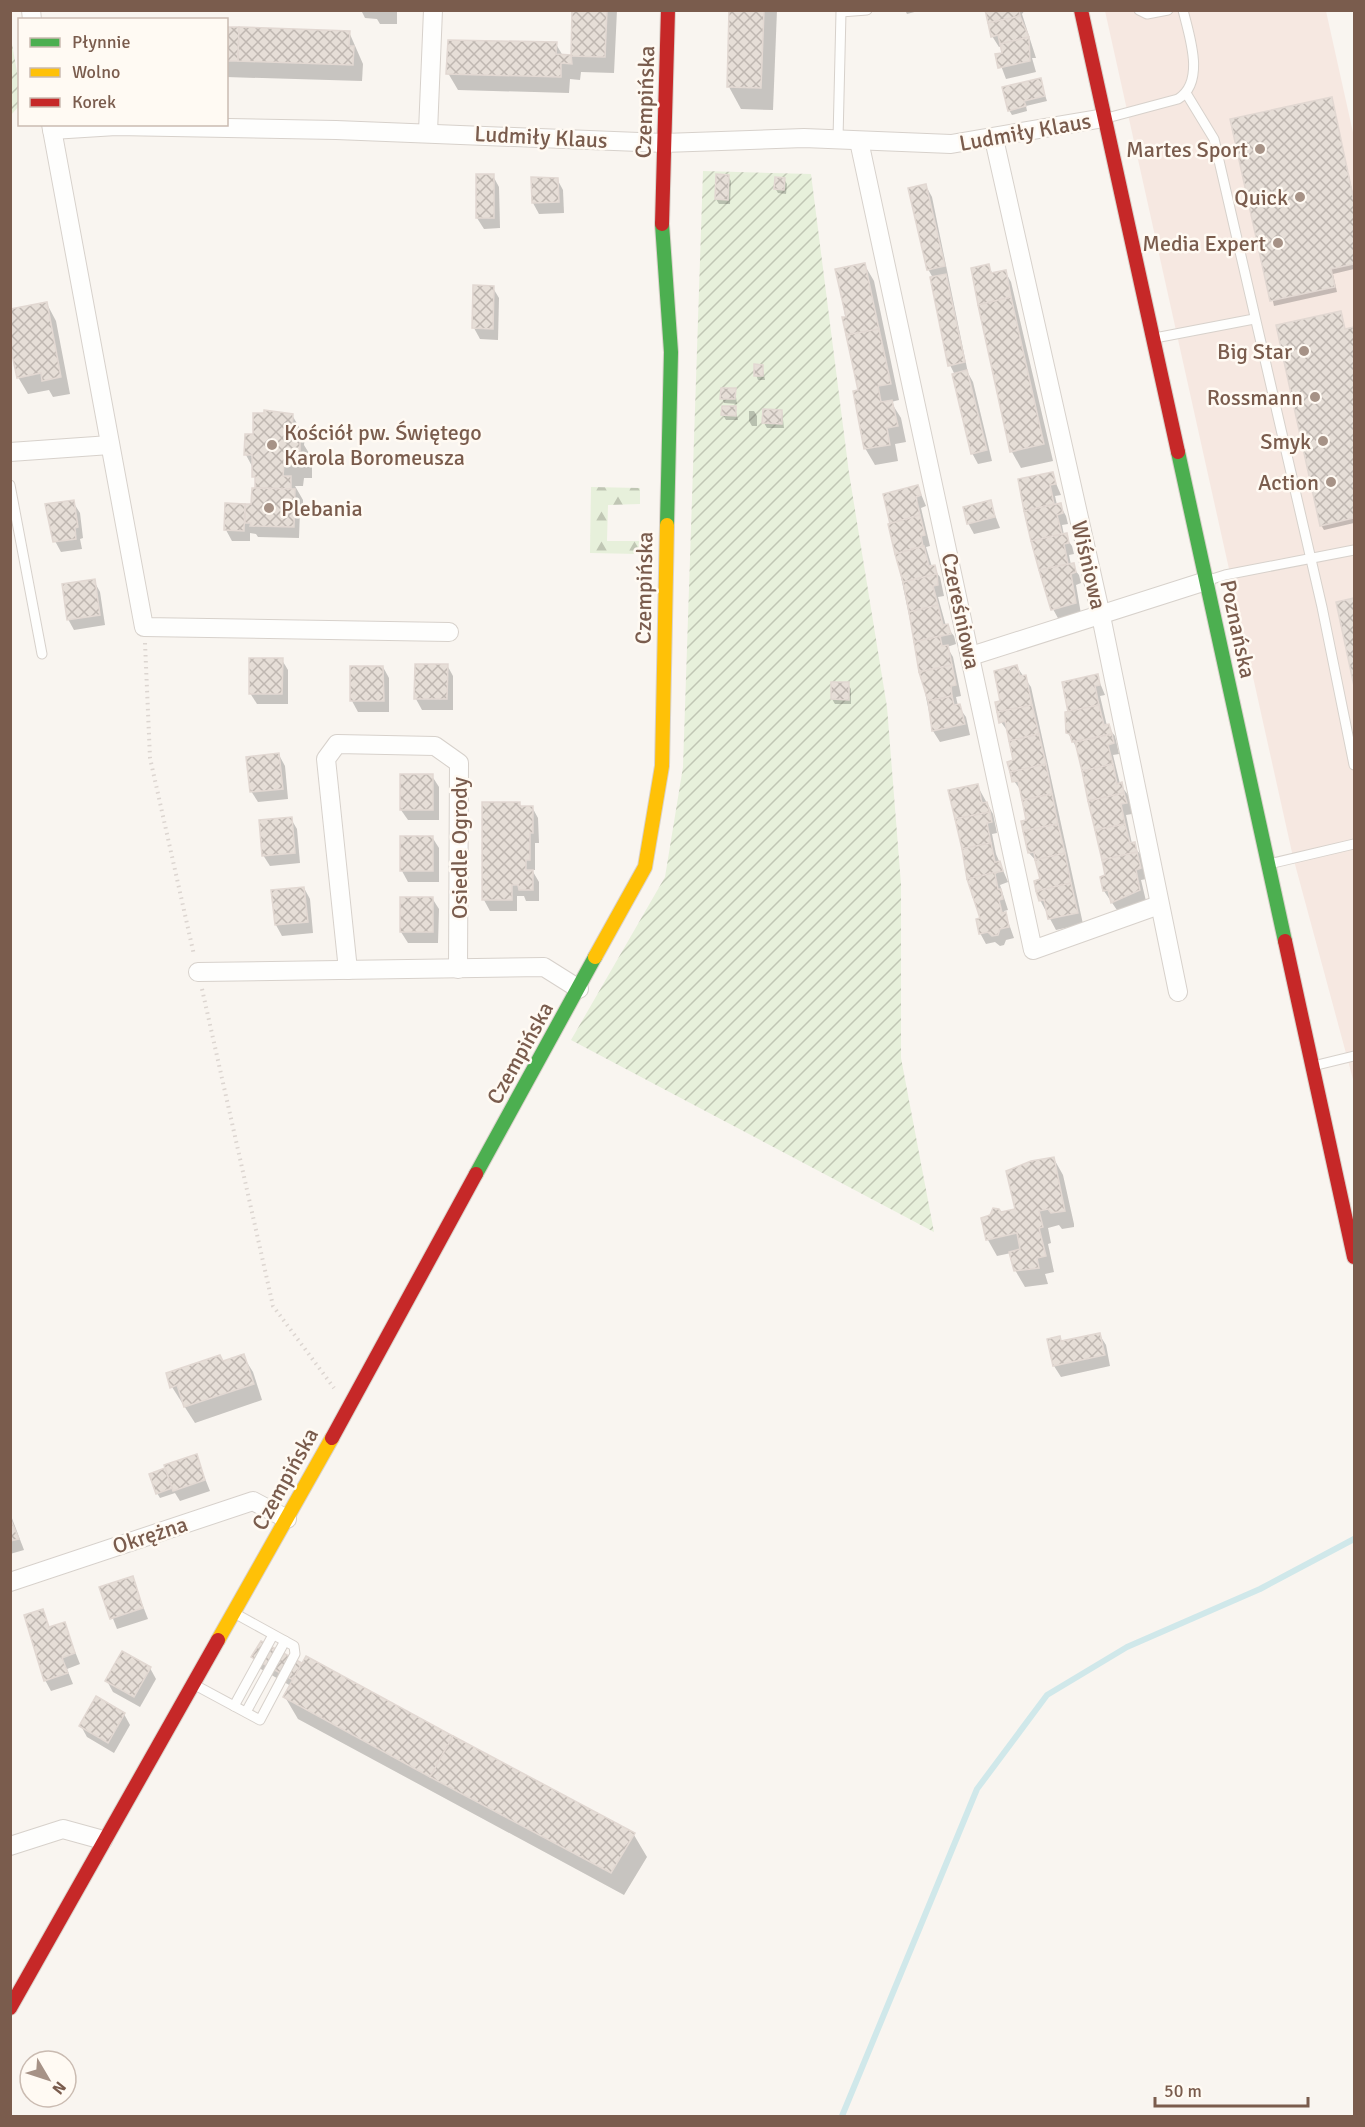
<svg xmlns="http://www.w3.org/2000/svg" width="1365" height="2127" viewBox="0 0 1365 2127" font-family="Signika,sans-serif">
	<style>
		.commercial { fill: #f6e8e1 }
		.forest { fill: url(#forest-firs) }
		.garden { fill: url(#garden-furrows) }
		.shadow { fill: #0003 }
		.lines { fill: none; stroke-linecap: round; stroke-linejoin: round }
		.stream { stroke: #d0e8ea; stroke-width: 6 }
		.building { fill: url(#building-cross-hatch); stroke: #e2d8d2; stroke-width: 1.5 }
		.lane-casing { stroke: #d7d1cb; stroke-width: 11 }
		.street-casing { stroke: #d7d1cb; stroke-width: 20 }
		.fast-casing { stroke: #d9d2cb; stroke-width: 16 }
		.slow-casing { stroke: #d9d2cb; stroke-width: 16 }
		.jam-casing { stroke: #d9d2cb; stroke-width: 16 }
		.path { stroke: #dcd5d0; stroke-width: 4; stroke-dasharray: 1.5 4.5; stroke-linecap: butt }
		.lane { stroke: #fefefd; stroke-width: 9 }
		.street { stroke: #fefefd; stroke-width: 18 }
		.fast { stroke: #4caf50; stroke-width: 14 }
		.slow { stroke: #ffc107; stroke-width: 14 }
		.jam { stroke: #c62828; stroke-width: 14 }
		.poi-dot { fill: #a69286; stroke: #fffaf3; stroke-width: 2 }
		.labels { text-anchor: middle; dominant-baseline: central; stroke-width: 5; stroke-linejoin: round; paint-order: stroke }
		.street-label { font-size: 22px; fill: #7a5c4d; stroke: #fffaf3 }
		.poi-label { font-size: 22px; fill: #7a5c4d; stroke: #fffaf3; text-anchor: end }
	</style>
	<defs>
		<pattern id="forest-firs" width="22" height="20" patternUnits="userSpaceOnUse" patternTransform="scale(1.5)"><rect width="22" height="20" fill="#e7f0db"/><path d="M5 1l3.5 6h-7zM16 11l3.5 6h-7z" fill="#c0c6b4"/></pattern>
		<pattern id="garden-furrows" width="10" height="10" patternUnits="userSpaceOnUse" patternTransform="scale(1.5)"><rect width="10" height="10" fill="#e7f0db"/><path d="M-1 1l2-2M0 10L10 0M9 11l2-2" fill="none" stroke="#c0c6b4"/></pattern>
		<pattern id="building-cross-hatch" width="8" height="8" patternUnits="userSpaceOnUse" patternTransform="scale(1.5)"><rect width="8" height="8" fill="#e6ded7"/><path d="M0 0l8 8M0 8l8-8" fill="none" stroke="#bfb7b1"/></pattern>
	</defs>
	<rect width="100%" height="100%" fill="#f9f5f0"/>
	<path class="commercial" d="M1105 11H1326L1354 137V1083L1293 857Z"/>
	<path class="forest" d="M591 487 640 488V504L608 505 607 541H639V554L590 553Z"/>
	<g class="garden">
		<path d="M10 33 19 83V106L11 115Z"/>
		<path d="M703 171 811 174 849 473 887 707 901 884V1058L934 1232 571 1040 665 877 683 767Z"/>
	</g>
	<g class="shadow">
		<path d="M361 10H397V24H380L377 19 365 18Z"/>
		<path d="M574 10H617L614 73 581 72 580 80 570 79 569 93 458 90 448 73 556 44 563 56H572Z"/>
		<path d="M731 10H777L773 110 741 109 729 87Z"/>
		<path d="M905 10H922L907 14Z"/>
		<path d="M1025 10 1022 14 1036 58H1032L1036 72 1006 79 997 55 1004 54 1002 46 999 47 992 36 987 11Z"/>
		<path d="M226 28 349 32 363 64 362 81 226 77Z"/>
		<path d="M1040 80 1047 101 1026 106 1027 111 1012 115 1009 110Z"/>
		<path d="M1331 99 1354 198V269L1333 274 1337 292 1274 306 1232 121Z"/>
		<path d="M493 176 499 187 500 228 484 229 477 218Z"/>
		<path d="M728 176 731 181 730 204H719L716 199Z"/>
		<path d="M557 179 563 190 564 213 539 214 533 203Z"/>
		<path d="M784 179 787 184 786 194 778 193 775 188Z"/>
		<path d="M926 186 932 197 968 373 973 382 992 461 978 464 972 453 955 375 950 365 933 278 928 269Z"/>
		<path d="M864 264 874 281 899 400 891 402 901 418 906 442 895 444 898 461 875 465 865 448 860 391 836 270Z"/>
		<path d="M988 266 993 274 1005 271 1011 282 1053 461 1021 468 1012 452 979 305Z"/>
		<path d="M493 288 499 298 498 340 480 339 474 328Z"/>
		<path d="M47 304 56 321 70 394 53 397 49 390 28 394 18 377Z"/>
		<path d="M1340 313 1345 330 1354 328V523L1324 530 1321 525Z"/>
		<path d="M762 366 765 380H758L756 375Z"/>
		<path d="M735 390 737 404 724 403 722 398Z"/>
		<path d="M735 408 738 420H726L723 415Z"/>
		<path d="M749 411H754L757 416V426H752L749 421Z"/>
		<path d="M782 411 784 428H767L764 423Z"/>
		<path d="M281 412 283 415H292L305 437 304 445 312 458V478H304L303 486H295L303 500V511L300 510 299 538 258 537 256 534 250 533V541H232L226 530V505L252 506 257 489 253 468 246 455 254 436 255 414Z"/>
		<path d="M1052 474 1061 495 1055 496 1057 505H1060L1066 516 1068 524 1062 525 1064 535 1072 546 1074 554 1069 555 1071 565 1079 575 1081 583 1076 585 1081 614 1059 620 1048 600 1020 480Z"/>
		<path d="M918 487 926 506 921 508 930 546 926 547 932 567 940 577 944 596 938 597 946 626 954 636 956 644 947 647 953 657 961 696 956 697 958 706 966 717 970 735 940 742 933 731 884 495Z"/>
		<path d="M73 502 80 513 83 538 80 539 82 549 61 552 55 541Z"/>
		<path d="M990 502 1000 528 974 534 968 523Z"/>
		<path d="M94 581 100 592 105 625 74 630 68 619Z"/>
		<path d="M1354 599V679L1337 603Z"/>
		<path d="M282 660 288 670V704H257L250 693Z"/>
		<path d="M416 665H447L453 676V710H422L416 699Z"/>
		<path d="M383 667 389 678V712H358L352 701Z"/>
		<path d="M1017 667 1031 687 1083 924 1056 930 1040 900 1041 881 1038 863 1029 853 1028 821 1022 792 1014 781 1015 761 1009 733 1001 722 1002 702Z"/>
		<path d="M1097 676 1105 695 1100 696 1107 726 1115 736 1119 754 1113 755 1120 784 1128 795 1132 814 1126 815 1132 844 1140 854 1146 879 1141 880 1146 901 1119 913 1104 891 1107 876 1078 750 1068 733Z"/>
		<path d="M848 684 851 689V704H835L832 699Z"/>
		<path d="M279 755 285 766 288 799 258 802 251 791Z"/>
		<path d="M432 776 439 787V820H408L401 810Z"/>
		<path d="M977 785 993 814 997 833 992 834 996 854 1008 882 1000 885 1008 910 1004 911 1005 913 1014 938 1006 940 1004 945 1000 946 995 942 986 944 980 933 982 919 972 896 950 791Z"/>
		<path d="M519 804 522 807H532L538 818 539 843H535V870H532L539 882V901H526L524 896H517V911H490L484 900Z"/>
		<path d="M291 819 297 829 300 863 270 866 263 855Z"/>
		<path d="M432 837 439 848V882H408L402 871Z"/>
		<path d="M304 888 310 899 313 933 282 936 276 925 273 891Z"/>
		<path d="M432 898 439 909 438 943H408L401 932Z"/>
		<path d="M1054 1159 1063 1175 1074 1224V1227L1062 1229 1059 1225 1048 1228 1051 1243 1048 1244 1054 1272 1045 1274 1048 1284 1025 1287 1015 1270 1011 1253 997 1256 988 1240 1001 1214 1017 1210 1013 1168Z"/>
		<path d="M1099 1334 1106 1345 1110 1366 1061 1377 1054 1366 1049 1340 1060 1338 1062 1342Z"/>
		<path d="M243 1356 253 1372 262 1400 195 1423 172 1387Z"/>
		<path d="M196 1456 210 1491 180 1501 175 1493 160 1498 157 1493 164 1470 168 1477Z"/>
		<path d="M10 1513 24 1550 10 1554Z"/>
		<path d="M132 1578 148 1619 117 1629 101 1588Z"/>
		<path d="M42 1611 50 1628 64 1624 80 1664 67 1669 73 1684 51 1691 45 1680Z"/>
		<path d="M253 1657 302 1666 307 1658 634 1835 647 1857 624 1895 298 1719 285 1697 291 1686 259 1668Z"/>
		<path d="M150 1668 156 1679 140 1707 113 1692 107 1681Z"/>
		<path d="M124 1714 130 1725 114 1753 87 1737 81 1726Z"/>
	</g>
	<g class="lines">
		<path class="stream" d="M842 2116 977 1789 1047 1695 1127 1647 1260 1589 1354 1539"/>
	</g>
	<g class="building">
		<path d="M572 10H607L605 57 571 56Z"/>
		<path d="M729 10H764L761 88 727 87Z"/>
		<path d="M985 10H1019L1020 16 988 23Z"/>
		<path d="M1020 16 1029 37 1000 44 998 35 991 37 988 23Z"/>
		<path d="M226 27H239L238 61H226Z"/>
		<path d="M239 27 350 31 349 46H354L353 65 238 61Z"/>
		<path d="M1029 37 1030 61 998 68 995 54 1002 53 1000 44Z"/>
		<path d="M448 40 557 42 556 54 571 55 572 64 561 63V77L446 74Z"/>
		<path d="M1041 78 1045 96 1024 101 1026 106 1008 111 1002 87Z"/>
		<path d="M1332 97 1354 201V264L1331 269 1335 287 1270 301 1230 119Z"/>
		<rect x="476" y="174" width="18" height="44"/>
		<path d="M716 174 729 175 728 200 715 199Z"/>
		<path d="M531 177 558 178 559 202 532 203Z"/>
		<path d="M775 177 785 178 784 190 774 189Z"/>
		<path d="M926 184 945 266 927 270 908 188Z"/>
		<path d="M865 263 879 329 846 335 842 317H846L835 269Z"/>
		<path d="M989 264 991 273 1006 270 1011 297 978 305 971 268Z"/>
		<path d="M946 274 965 362 948 366 930 277Z"/>
		<path d="M473 285 494 286 493 329 472 328Z"/>
		<path d="M1011 297 1044 444 1010 452 978 305Z"/>
		<path d="M47 302 61 377 42 381 41 373 17 378 10 345V309Z"/>
		<path d="M1341 311 1345 329 1354 327V518L1320 526 1276 325Z"/>
		<path d="M879 329 891 384 878 386 881 402 892 400 898 426 887 428 890 445 864 449 853 391 858 390 846 335Z"/>
		<path d="M754 364 763 365V376H754Z"/>
		<path d="M967 370 987 450 971 454 952 374Z"/>
		<path d="M721 388H736L735 399H720Z"/>
		<path d="M722 406H736V416L721 415Z"/>
		<path d="M763 409 782 410V424L762 423Z"/>
		<path d="M264 410 293 414 292 435H300V456H292L291 464H284L283 476H291V489L255 488V477H252V455H244L245 434H253V413H264Z"/>
		<path d="M1053 472 1056 484 1050 485 1054 504 1024 511 1018 479Z"/>
		<path d="M918 485 921 495 916 497 920 515 890 524 883 494Z"/>
		<path d="M252 488 295 489 294 527 250 526 251 523H245V504H251Z"/>
		<path d="M74 500 78 527 75 528 76 539 53 542 45 504Z"/>
		<path d="M991 500 995 517 967 524 963 507Z"/>
		<path d="M225 503 245 504 244 531 224 530Z"/>
		<path d="M1061 503 1063 513 1057 515 1062 534 1031 541 1024 511Z"/>
		<path d="M920 515 925 535 921 536 923 546 895 554 888 524Z"/>
		<path d="M1067 533 1069 543 1064 544 1068 564 1039 570 1031 541Z"/>
		<path d="M924 546 929 566 935 565 937 574 903 582 895 554Z"/>
		<path d="M1074 563 1076 572 1071 574 1076 603 1051 610 1039 570Z"/>
		<path d="M937 574 938 585 933 586 938 605 909 612 903 582Z"/>
		<path d="M95 579 100 615 67 620 62 584Z"/>
		<path d="M1354 598V686L1336 602Z"/>
		<path d="M938 605 943 625 948 624 951 634 914 642 909 612Z"/>
		<path d="M940 636 942 646 948 645 952 665 919 672 914 642Z"/>
		<path d="M249 658H283L282 694H249Z"/>
		<path d="M415 664H448L447 699H414Z"/>
		<path d="M952 665 956 685 951 686 952 696 928 701 919 672Z"/>
		<path d="M1017 665 1020 676 1026 675 1032 705 997 712 995 702 1000 701 994 671Z"/>
		<path d="M350 666H383L384 701H350Z"/>
		<path d="M1098 674 1100 685 1095 686 1099 705 1068 712 1062 682Z"/>
		<path d="M831 682H849V700L831 699Z"/>
		<path d="M952 696 954 705 960 704 965 724 932 731 928 701Z"/>
		<path d="M1032 705 1039 734 1009 741 1005 721 999 723 997 712Z"/>
		<path d="M1099 705 1104 725 1109 724 1112 734 1072 742 1070 734 1066 733 1065 712Z"/>
		<path d="M1039 734 1046 764 1010 772 1007 762 1013 760 1009 741Z"/>
		<path d="M1112 734 1114 743 1108 745 1113 764 1082 771 1075 742Z"/>
		<path d="M279 753 283 789 250 792 246 757Z"/>
		<path d="M1046 764 1052 794 1022 800 1018 781 1012 782 1010 772Z"/>
		<path d="M1113 764 1117 784 1122 782 1124 793 1088 801 1082 771Z"/>
		<rect x="400" y="774" width="33" height="36"/>
		<path d="M978 784 982 803 987 802 990 812 955 819 948 790Z"/>
		<path d="M1124 793 1127 803 1121 804 1125 824 1095 830 1088 801Z"/>
		<path d="M1052 794 1058 824 1023 831 1021 821 1026 820 1022 800Z"/>
		<path d="M482 802H520V806H533V833H530V860H526V870H533V890H519L518 885H512V900H482Z"/>
		<path d="M990 812 992 822 987 823 991 843 962 849 955 819Z"/>
		<path d="M292 817 295 853 262 856 259 820Z"/>
		<path d="M1058 824 1065 853 1035 860 1034 852 1028 853 1023 831Z"/>
		<path d="M1125 824 1130 843 1135 842 1137 852 1102 860 1095 830Z"/>
		<rect x="400" y="836" width="33" height="35"/>
		<path d="M991 843 995 862 1000 861 1003 871 967 879 962 849Z"/>
		<path d="M1137 852 1141 868 1136 870 1140 890 1111 903 1108 890 1103 891 1100 877 1105 875 1102 860Z"/>
		<path d="M1065 853 1071 883 1036 891 1034 881 1040 879 1035 860Z"/>
		<path d="M997 872 995 874 998 889H1001L1003 899 999 900 1002 913 1006 912 1009 927 1000 929 998 935 992 936 988 932 979 934 976 919 980 918 967 879Z"/>
		<path d="M1071 883 1078 913 1048 919 1044 900 1039 901 1036 891Z"/>
		<path d="M304 887 308 922 275 925 271 890Z"/>
		<rect x="400" y="897" width="33" height="35"/>
		<path d="M1054 1157 1065 1211 1051 1213 1048 1209 1039 1211 1043 1227 1039 1228 1046 1256 1037 1258 1039 1268 1014 1271 1009 1252 1020 1249 1017 1233 986 1240 981 1218 990 1215 993 1208 999 1209 1001 1212 1015 1209 1006 1171 1031 1161Z"/>
		<path d="M1100 1333 1105 1355 1053 1366 1047 1339 1060 1336 1061 1341Z"/>
		<path d="M244 1354 254 1384 184 1407 177 1385 170 1388 166 1373 220 1355 223 1361Z"/>
		<path d="M197 1454 205 1480 173 1491 164 1465Z"/>
		<path d="M165 1468 172 1488 156 1494 149 1474Z"/>
		<path d="M10 1518 19 1539 10 1541Z"/>
		<path d="M133 1576 143 1608 110 1619 99 1587Z"/>
		<path d="M43 1609 49 1627 65 1622 75 1653 62 1658 68 1673 44 1681 24 1615Z"/>
		<path d="M261 1641 302 1663 293 1680 251 1657Z"/>
		<path d="M122 1651 151 1667 134 1697 105 1681Z"/>
		<path d="M306 1656 453 1736 430 1777 283 1697Z"/>
		<path d="M96 1696 125 1713 108 1743 79 1726Z"/>
		<path d="M453 1736 635 1833 611 1873 430 1777Z"/>
	</g>
	<g class="lines">
		<g class="lane-casing">
			<g id="lane">
				<path d="M1139 10 1147 14 1168 10"/>
				<path d="M1186 93 1214 139 1322 607 1354 765"/>
				<path d="M1107 118 1178 99C1206 82 1189 35 1183 10"/>
				<path d="M838 139 841 12 867 10"/>
				<path d="M1155 338 1254 319"/>
				<path d="M10 485 42 654"/>
				<path d="M1209 580 1225 575 1354 550"/>
				<path d="M1269 864 1354 844"/>
				<path d="M1313 1066 1354 1056"/>
				<path d="M195 1685 260 1720 295 1654 294 1646 236 1614"/>
				<path d="M234 1706 273 1635"/>
				<path d="M246 1712 285 1641"/>
			</g>
		</g>
		<g class="street-casing">
			<g id="street">
				<path d="M31 10 32 20"/>
				<path d="M51 124 144 627 449 632"/>
				<path d="M52 130 116 126 336 130 664 143 804 138 951 144 1104 118"/>
				<path d="M428 132 433 10"/>
				<path d="M994 139 1101 616 1178 992"/>
				<path d="M859 141 1033 950 1159 905"/>
				<path d="M10 452 110 445"/>
				<path d="M971 656 1206 581"/>
				<path d="M348 970 326 759 337 744 435 746 459 763 458 969"/>
				<path d="M198 972 544 967 579 989"/>
				<path d="M10 1582 253 1501 287 1519"/>
				<path d="M10 1846 63 1829 103 1840"/>
			</g>
		</g>
		<g class="fast-casing">
			<g id="fast">
				<path d="M662 224 671 352 667 525"/>
				<path d="M1178 452 1285 941"/>
				<path d="M476 1174 595 957"/>
			</g>
		</g>
		<g class="slow-casing">
			<g id="slow">
				<path d="M595 957 645 867 662 766 667 525"/>
				<path d="M218 1640 332 1438"/>
			</g>
		</g>
		<g class="jam-casing">
			<g id="jam">
				<path d="M1081 10 1178 452"/>
				<path d="M662 224 668 10"/>
				<path d="M1285 941 1354 1257"/>
				<path d="M332 1438 476 1174"/>
				<path d="M10 2008 218 1640"/>
			</g>
		</g>
		<g class="path">
			<path d="M145 643 150 758 194 955"/>
			<path d="M202 989 273 1306 334 1388"/>
		</g>
		<use href="#lane" class="lane"/>
		<use href="#street" class="street"/>
		<use href="#fast" class="fast"/>
		<use href="#slow" class="slow"/>
		<use href="#jam" class="jam"/>
	</g>
	<g class="poi-dot">
		<circle cx="1260" cy="149" r="6"/>
		<circle cx="1300" cy="197" r="6"/>
		<circle cx="1278" cy="243" r="6"/>
		<circle cx="1304" cy="351" r="6"/>
		<circle cx="1315" cy="397" r="6"/>
		<circle cx="1323" cy="441" r="6"/>
		<circle cx="272" cy="445" r="6"/>
		<circle cx="1331" cy="482" r="6"/>
		<circle cx="269" cy="508" r="6"/>
	</g>
	<g class="labels">
		<g class="street-label">
			<text transform="translate(645 102) rotate(-88)">Czempińska</text>
			<text transform="translate(1025 132) rotate(-10)">Ludmiły Klaus</text>
			<text transform="translate(541 137) rotate(3)">Ludmiły Klaus</text>
			<text transform="translate(1089 565) rotate(77)">Wiśniowa</text>
			<text transform="translate(644 588) rotate(-89)">Czempińska</text>
			<text transform="translate(961 611) rotate(78)">Czereśniowa</text>
			<text transform="translate(1238 629) rotate(78)">Poznańska</text>
			<text transform="translate(459 848) rotate(-90)">Osiedle Ogrody</text>
			<text transform="translate(520 1053) rotate(-61)">Czempińska</text>
			<text transform="translate(285 1479) rotate(-61)">Czempińska</text>
			<text transform="translate(150 1535) rotate(-18)">Okrężna</text>
		</g>
		<g class="poi-label">
			<text x="1248" y="149">Martes Sport</text>
			<text x="1288" y="197">Quick</text>
			<text x="1266" y="243">Media Expert</text>
			<text x="1292" y="351">Big Star</text>
			<text x="1303" y="397">Rossmann</text>
			<text x="284" y="432" text-anchor="start">Kościół pw. Świętego<tspan x="284" dy="25">Karola Boromeusza</tspan></text>
			<text x="1311" y="441">Smyk</text>
			<text x="1319" y="482">Action</text>
			<text x="281" y="508" text-anchor="start">Plebania</text>
		</g>
	</g>
	<rect width="1365" height="2127" fill="none" stroke="#7a5c4d" stroke-width="24"/>
	<rect x="18" y="18" width="210" height="108" fill="#fffaf3" stroke="#cabbb1" stroke-width="1.5"/>
	<rect x="30" y="38" width="30" height="9" fill="#4caf50" stroke="#cabbb1" stroke-width="1.5"/>
	<text x="72" y="48" font-size="18" fill="#7a5c4d">Płynnie</text>
	<rect x="30" y="68" width="30" height="9" fill="#ffc107" stroke="#cabbb1" stroke-width="1.5"/>
	<text x="72" y="78" font-size="18" fill="#7a5c4d">Wolno</text>
	<rect x="30" y="98" width="30" height="9" fill="#c62828" stroke="#cabbb1" stroke-width="1.5"/>
	<text x="72" y="108" font-size="18" fill="#7a5c4d">Korek</text>
	<g transform="translate(48 2079) rotate(129)"><circle r="28" fill="#fffaf3" stroke="#cabbb1" stroke-width="1.5"/>
	<path d="M0-4.5L10 22L0 15L-10 22Z" fill="#a69286"/>
	<text y="-9" font-size="16" font-weight="bold" text-anchor="middle" fill="#7a5c4d">N</text>
	</g>
	<path d="M1155 2097v9h153v-9" fill="none" stroke="#7a5c4d" stroke-width="3"/>
	<text x="1164" y="2097" font-size="18" fill="#7a5c4d" stroke="#fffaf3" stroke-width="4.5" paint-order="stroke">50 m</text>
</svg>
